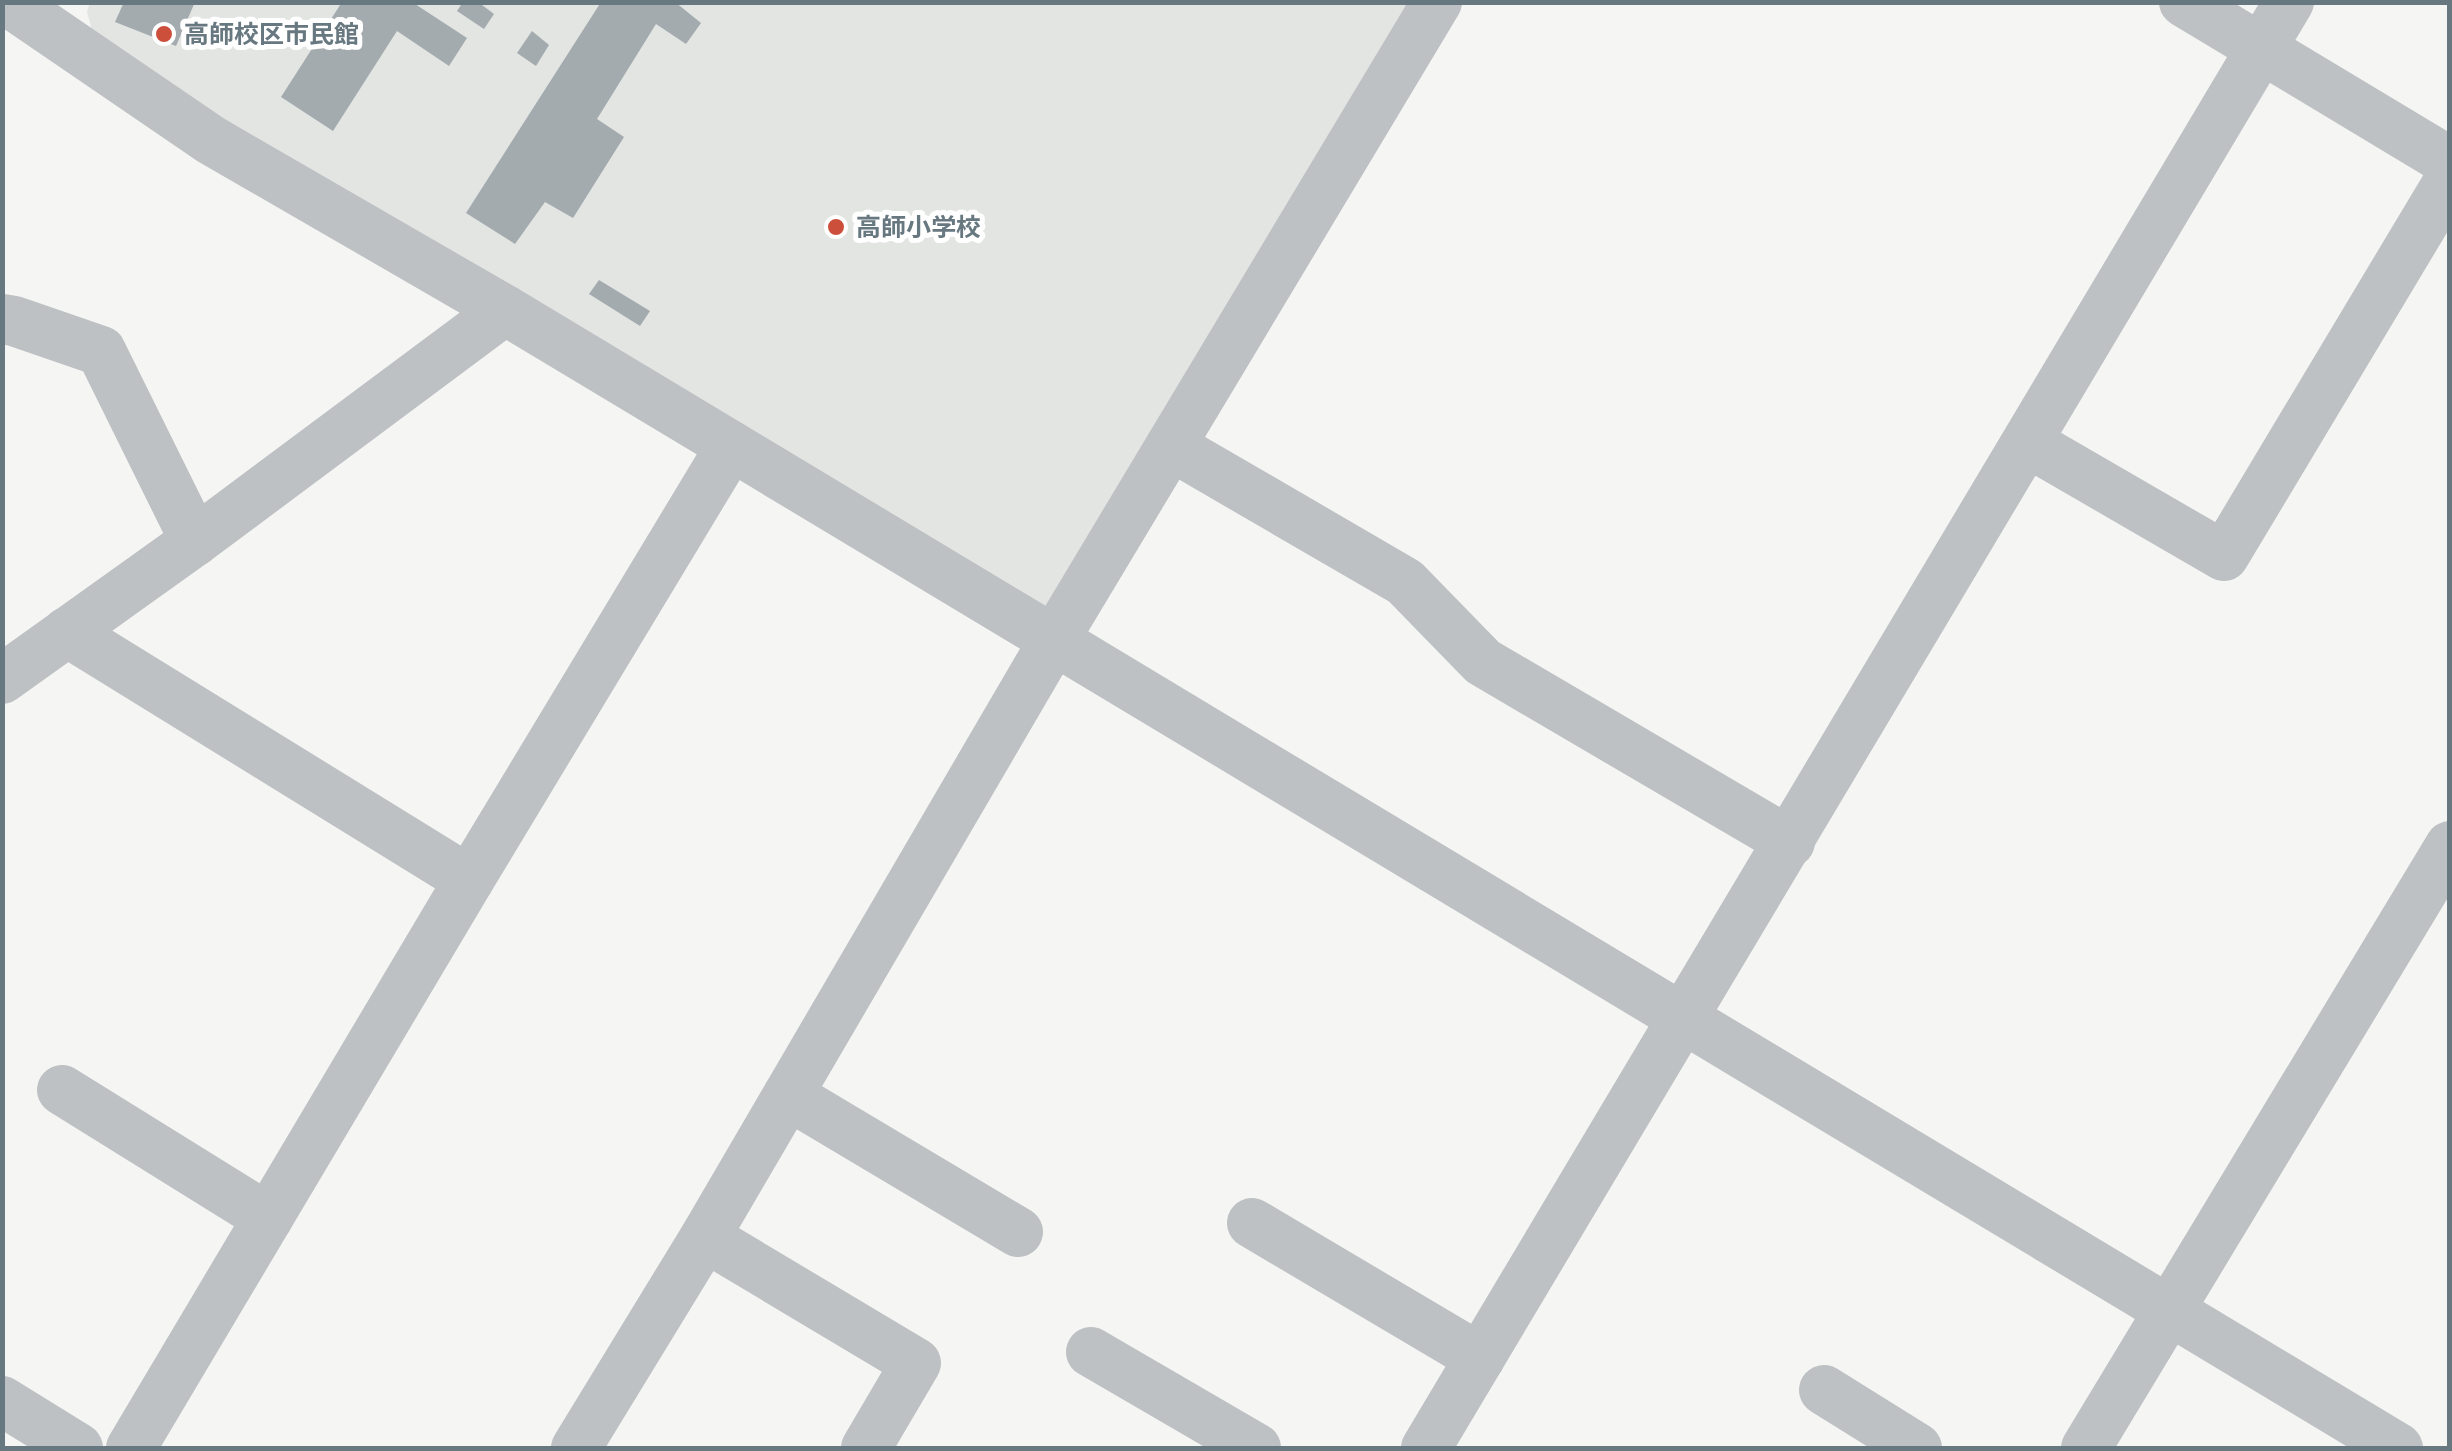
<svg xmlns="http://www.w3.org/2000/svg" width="2452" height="1451" viewBox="0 0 2452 1451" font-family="'Asap Condensed','Noto Sans JP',sans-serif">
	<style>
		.built { fill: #e3e5e3 }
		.building { fill: #a3abaf }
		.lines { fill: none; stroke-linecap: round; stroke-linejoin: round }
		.minor { stroke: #bdc1c4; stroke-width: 50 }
		.poi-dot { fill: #cc4f3c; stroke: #fff; stroke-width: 4 }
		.labels { text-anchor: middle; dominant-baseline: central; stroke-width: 10; stroke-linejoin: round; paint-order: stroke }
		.poi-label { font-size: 25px; font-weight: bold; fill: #687880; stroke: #fff; text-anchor: start }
	</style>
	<rect width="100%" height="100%" fill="#f5f5f3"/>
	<path class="built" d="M90 2 1417 3 1039 619 95 41 87 12Z"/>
	<g class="building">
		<path d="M124 2H195L176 46 115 22Z"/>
		<path d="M342 2H416L415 4 467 38 449 66 397 31 333 131 281 97Z"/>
		<path d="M463 2H478L494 14 484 29 457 11Z"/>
		<path d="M601 2H675L701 23 686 44 656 24 597 119 624 137 573 218 545 202 515 244 466 213Z"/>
		<path d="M532 31 549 45 536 66 517 53Z"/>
		<path d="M599 280 650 311 640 326 589 294Z"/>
	</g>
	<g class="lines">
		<g class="minor">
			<path d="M9 2 211 140 505 310 1054 640 1437 2"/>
			<path d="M2184 2 2450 162"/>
			<path d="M2 319 14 321 101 351 195 541"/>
			<path d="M2027 442 2224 556 2450 179"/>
			<path d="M1171 446 1405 582 1483 662 1790 842"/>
			<path d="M67 632 469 880"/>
			<path d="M2 679 195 541 505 310"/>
			<path d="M62 1090 268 1218"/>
			<path d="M788 1095 1018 1232"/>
			<path d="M1252 1223 1480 1358"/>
			<path d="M705 1237 916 1363 866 1448"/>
			<path d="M1091 1352 1256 1448"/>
			<path d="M1824 1390 1917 1448"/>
			<path d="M2 1401 78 1448"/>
			<path d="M131 1448 469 880 731 446"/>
			<path d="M576 1448 705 1237 1054 640 2398 1448"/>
			<path d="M1426 1448 2289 2"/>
			<path d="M2086 1448 2450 846"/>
		</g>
	</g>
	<g class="poi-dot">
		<circle cx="164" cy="34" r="10"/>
		<circle cx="836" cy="227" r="10"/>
	</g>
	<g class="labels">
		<g class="poi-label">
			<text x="184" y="34">高師校区市民館</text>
			<text x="856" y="227">高師小学校</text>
		</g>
	</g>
	<rect width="2452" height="1451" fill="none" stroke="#687880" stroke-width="10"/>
</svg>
